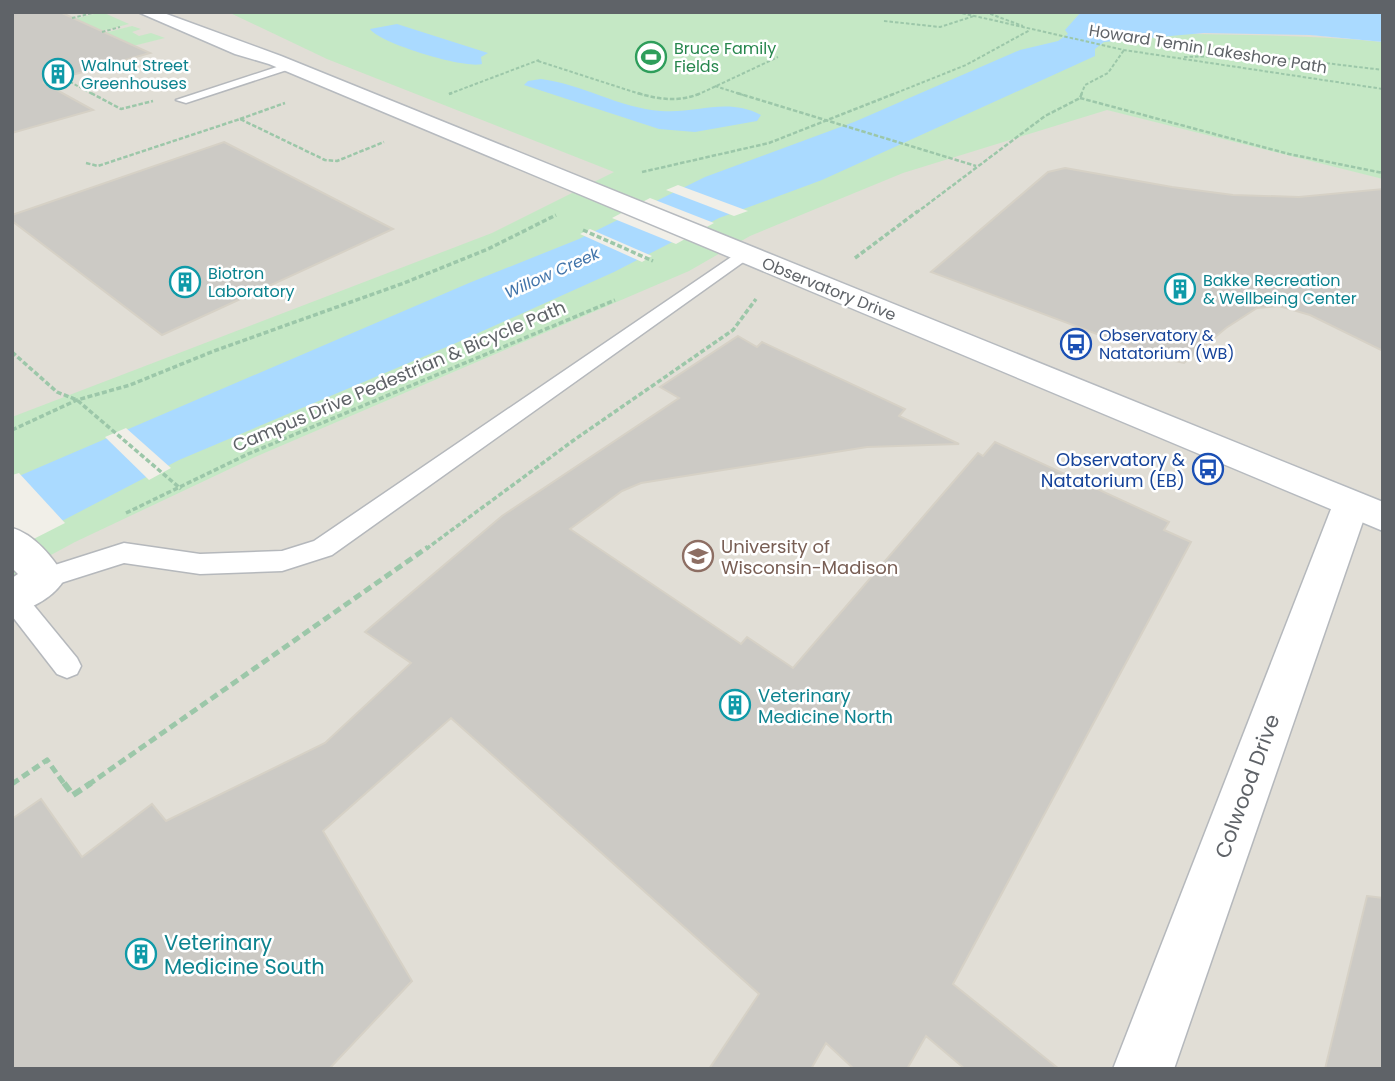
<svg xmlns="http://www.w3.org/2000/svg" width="1395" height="1081" viewBox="0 0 1395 1081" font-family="Poppins,sans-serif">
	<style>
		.education { fill: #e1ded6 }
		.green { fill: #c5e8c5 }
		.water { fill: #aadaff }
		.pier { fill: #f1efe8 }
		.building { fill: #cccac5; stroke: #d6d1c6; stroke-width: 2 }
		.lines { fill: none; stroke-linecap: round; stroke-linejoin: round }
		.lane-casing { stroke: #b5b8bc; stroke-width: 3 }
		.street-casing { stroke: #b5b8bc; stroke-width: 3 }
		.secondary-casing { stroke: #b6babf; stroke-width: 3 }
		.path-far4 { stroke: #9cc7a9; stroke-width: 2; stroke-dasharray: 3.5 2; stroke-linecap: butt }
		.path-far3 { stroke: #9cc7a9; stroke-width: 2.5; stroke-dasharray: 4.5 2; stroke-linecap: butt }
		.path-far2 { stroke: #9cc7a9; stroke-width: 3.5; stroke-dasharray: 5 2.5; stroke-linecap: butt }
		.path-far1 { stroke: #9cc7a9; stroke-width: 5; stroke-dasharray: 8 4.5; stroke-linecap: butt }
		.path { stroke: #9cc7a9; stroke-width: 6; stroke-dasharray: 10 5; stroke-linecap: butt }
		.lane { fill: #fff; fill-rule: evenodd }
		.street { fill: #fff; fill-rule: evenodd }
		.secondary { fill: #fff; fill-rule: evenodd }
		.labels { text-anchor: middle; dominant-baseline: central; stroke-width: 5; stroke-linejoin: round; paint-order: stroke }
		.far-leisure-label { font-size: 16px; fill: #27864d; stroke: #fff; text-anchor: start }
		.far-street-label { font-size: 16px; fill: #5f6368; stroke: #fff }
		.far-culture-label { font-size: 16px; fill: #0d838f; stroke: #fff; text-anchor: start }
		.far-water-label { font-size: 16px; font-style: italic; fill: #4174aa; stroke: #fff }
		.far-transit-label { font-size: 16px; fill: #164399; stroke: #fff; text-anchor: start }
		.street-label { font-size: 18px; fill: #5f6368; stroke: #fff }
		.transit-label { font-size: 18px; fill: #164399; stroke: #fff; text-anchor: end }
		.education-label { font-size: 18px; fill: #785e54; stroke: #fff; text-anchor: start }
		.culture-label { font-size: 18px; fill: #0d838f; stroke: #fff; text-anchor: start }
		.near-street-label { font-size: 21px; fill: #5f6368; stroke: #fff }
		.near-culture-label { font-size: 21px; fill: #0d838f; stroke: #fff; text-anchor: start }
	</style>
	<rect width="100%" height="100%" fill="#f1efe8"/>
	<path class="education" d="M12 12H1081L1383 42V1069H12Z"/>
	<g class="green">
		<path d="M102 12 129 24 101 31 74 19Z"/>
		<path d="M228 12H1081L1066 30C1172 36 1277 32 1383 42V179L1107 110 903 173 750 236 689 271 255 457 75 542 12 576V417L492 233 614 172 327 59Z"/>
		<path d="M132 26 141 29 132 32 139 36 151 33 165 38 133 46 104 33Z"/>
	</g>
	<g class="water">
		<path d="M1081 12H1383V42L1310 35 1204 33 1104 42 1095 49V56L822 180 719 218 614 272 456 343 179 460 12 547V479L469 283 579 239 705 177 854 122 1020 50 1058 41 1068 34 1065 30Z"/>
		<path d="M397 24 488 53 481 57 482 64C464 69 379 43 370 29Z"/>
		<path d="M541 79C582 84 619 108 661 111 697 114 726 97 761 115L757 121 695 132 659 129 524 85 528 81Z"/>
	</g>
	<g class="pier">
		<path d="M678 185 748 211 734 216 666 190Z"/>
		<path d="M650 198 714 223 676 244 612 218Z"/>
		<path d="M590 229 652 256 642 262 580 234Z"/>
		<path d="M126 428 171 468 149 480 105 437Z"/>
		<path d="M19 473 65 523 12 550V475Z"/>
	</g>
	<g class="building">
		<path d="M12 12H60L150 53 44 83 93 110 12 133Z"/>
		<path d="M224 142 393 229 162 335 12 221V215Z"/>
		<path d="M1065 168 1172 187 1233 195 1299 197 1383 189V351L1310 315 1279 306 1257 308 1226 328 1184 363 1161 358 931 272 1048 172Z"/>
		<path d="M738 336 757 347 762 342 905 409 899 416 959 444 867 447 641 483 622 491 570 529 741 644 747 637 793 668 978 453 983 456 995 442 1169 522 1164 530 1191 542 953 984 1059 1069H965L926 1036 907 1069H854L826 1043 811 1069H709L759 994 451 718 323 831 412 981 329 1069H12V819L41 799 82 857 152 804 166 821 325 743 411 663 365 632 502 516 679 398 660 387Z"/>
		<path d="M1367 896 1383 898V1069H1325Z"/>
	</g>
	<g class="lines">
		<g class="lane-casing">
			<g id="lane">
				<path d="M289 63 295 66 293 68 186 103 176 100Z"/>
				<path d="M743 249 751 254 749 258 332 555 282 571 200 574 124 563 45 588 36 585 32 578 36 571 124 543 200 554 282 551 314 541Z"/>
				<path d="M12 588 22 591 77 658 81 666 77 674 67 678 57 674 12 616Z"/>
			</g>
		</g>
		<g class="street-casing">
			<g id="street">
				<path d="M1351 491 1364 495 1369 504 1174 1069H1113L1333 504 1338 495Z"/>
				<path d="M12 528C34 534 54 558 65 578 55 597 32 608 12 614V578L18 574 12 568Z"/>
			</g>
		</g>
		<g class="secondary-casing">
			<path id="secondary" d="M138 12H161L281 56 1383 502V531L269 64 235 54Z"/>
		</g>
		<g class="path-far4">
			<path d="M957 12 1124 50 1383 89"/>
			<path d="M985 12 1023 26"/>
			<path d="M72 18 97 12"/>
			<path d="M884 21 940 27 974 16"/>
			<path d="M102 32 120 27"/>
			<path d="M1184 57 1259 55 1383 70"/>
			<path d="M538 61 643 95"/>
			<path d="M65 79 94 95"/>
			<path d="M715 86 743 95"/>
			<path d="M449 94 539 60"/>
			<path d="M697 95 778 57"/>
			<path d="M891 95 966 65 1030 30"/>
			<path d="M1081 95 1085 85 1108 73 1124 50"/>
		</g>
		<g class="path-far3">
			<path d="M91 93 121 109 153 101"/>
			<path d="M638 93C659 100 681 102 701 93"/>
			<path d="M737 93 976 166"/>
			<path d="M449 94 452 93"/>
			<path d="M1080 98 1289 154 1383 173"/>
			<path d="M240 119 285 103"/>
			<path d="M86 163 98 166 240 119 325 160 337 161 384 142"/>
			<path d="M642 172 769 143 896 93"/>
			<path d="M916 213 1045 116 1080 98 1082 93"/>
		</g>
		<g class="path-far2">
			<path d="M583 230 653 261"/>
			<path d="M855 258 918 211"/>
			<path d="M12 352 57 392 77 400 181 489"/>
			<path d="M12 430 77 400 130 385 214 351 404 283 488 249 556 215"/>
			<path d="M126 513 248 454 615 300"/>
			<path d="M426 549 574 440 733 330 756 299"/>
		</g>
		<g class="path-far1">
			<path d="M12 784 47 760 65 785"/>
			<path d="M88 785 428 547"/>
		</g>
		<path class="path" d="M64 783 73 795 91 783"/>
		<use href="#lane" class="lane"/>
		<use href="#street" class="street"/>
		<use href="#secondary" class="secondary"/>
	</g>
	<defs>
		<g id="stadium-ring" transform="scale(1.575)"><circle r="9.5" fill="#fff" stroke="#2e9e5b" stroke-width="1.5"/><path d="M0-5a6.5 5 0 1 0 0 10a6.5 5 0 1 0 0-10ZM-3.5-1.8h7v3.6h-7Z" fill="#2e9e5b"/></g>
		<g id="building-ring" transform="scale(1.575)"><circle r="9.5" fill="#fff" stroke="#0f9aa8" stroke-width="1.5"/><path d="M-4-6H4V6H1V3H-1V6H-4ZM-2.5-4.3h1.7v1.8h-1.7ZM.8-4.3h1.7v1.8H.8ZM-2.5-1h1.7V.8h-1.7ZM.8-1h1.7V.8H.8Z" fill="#0f9aa8"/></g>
		<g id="bus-ring" transform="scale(1.575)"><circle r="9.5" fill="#fff" stroke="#1a4fb4" stroke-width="1.5"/><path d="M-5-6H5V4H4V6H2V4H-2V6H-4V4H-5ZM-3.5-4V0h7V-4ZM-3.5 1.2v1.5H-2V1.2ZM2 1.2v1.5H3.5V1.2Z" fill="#1a4fb4"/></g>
		<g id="university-ring" transform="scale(1.575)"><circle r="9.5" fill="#fff" stroke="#8d6e63" stroke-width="1.5"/><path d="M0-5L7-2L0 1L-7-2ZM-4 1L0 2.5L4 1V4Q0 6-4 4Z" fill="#8d6e63"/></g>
	</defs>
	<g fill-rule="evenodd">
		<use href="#stadium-ring" x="651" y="57"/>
		<use href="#building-ring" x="58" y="74"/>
		<use href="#building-ring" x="185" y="282"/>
		<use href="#building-ring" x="1180" y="289"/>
		<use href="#bus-ring" x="1076" y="344"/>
		<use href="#bus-ring" x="1208" y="469"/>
		<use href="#university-ring" x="698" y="556"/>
		<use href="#building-ring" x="735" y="705"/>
		<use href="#building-ring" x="141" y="954"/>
	</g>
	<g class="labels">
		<g class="far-leisure-label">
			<text x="674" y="48">Bruce Family<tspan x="674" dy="18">Fields</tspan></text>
		</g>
		<g class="far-street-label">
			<text transform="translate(1208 49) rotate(9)">Howard Temin Lakeshore Path</text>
			<text transform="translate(829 289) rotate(22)">Observatory Drive</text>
		</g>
		<g class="far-culture-label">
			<text x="81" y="65">Walnut Street<tspan x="81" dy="18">Greenhouses</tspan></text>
			<text x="208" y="273">Biotron<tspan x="208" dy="18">Laboratory</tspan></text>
			<text x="1203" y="280">Bakke Recreation<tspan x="1203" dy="18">&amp; Wellbeing Center</tspan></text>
		</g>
		<g class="far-water-label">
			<text transform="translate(552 273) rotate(-24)">Willow Creek</text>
		</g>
		<g class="far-transit-label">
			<text x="1099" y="335">Observatory &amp;<tspan x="1099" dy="18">Natatorium (WB)</tspan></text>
		</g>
		<g class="street-label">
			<text transform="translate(399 376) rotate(-23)">Campus Drive Pedestrian &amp; Bicycle Path</text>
		</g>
		<g class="transit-label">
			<text x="1185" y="459">Observatory &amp;<tspan x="1185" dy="21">Natatorium (EB)</tspan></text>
		</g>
		<g class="education-label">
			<text x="721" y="546">University of<tspan x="721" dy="21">Wisconsin-Madison</tspan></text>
		</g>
		<g class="culture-label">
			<text x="758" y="695">Veterinary<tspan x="758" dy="21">Medicine North</tspan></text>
		</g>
		<g class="near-street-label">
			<text transform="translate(1247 786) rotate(-70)">Colwood Drive</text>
		</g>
		<g class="near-culture-label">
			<text x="164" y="942">Veterinary<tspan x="164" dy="24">Medicine South</tspan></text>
		</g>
	</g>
	<rect width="1395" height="1081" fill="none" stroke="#5f6368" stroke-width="28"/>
</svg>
